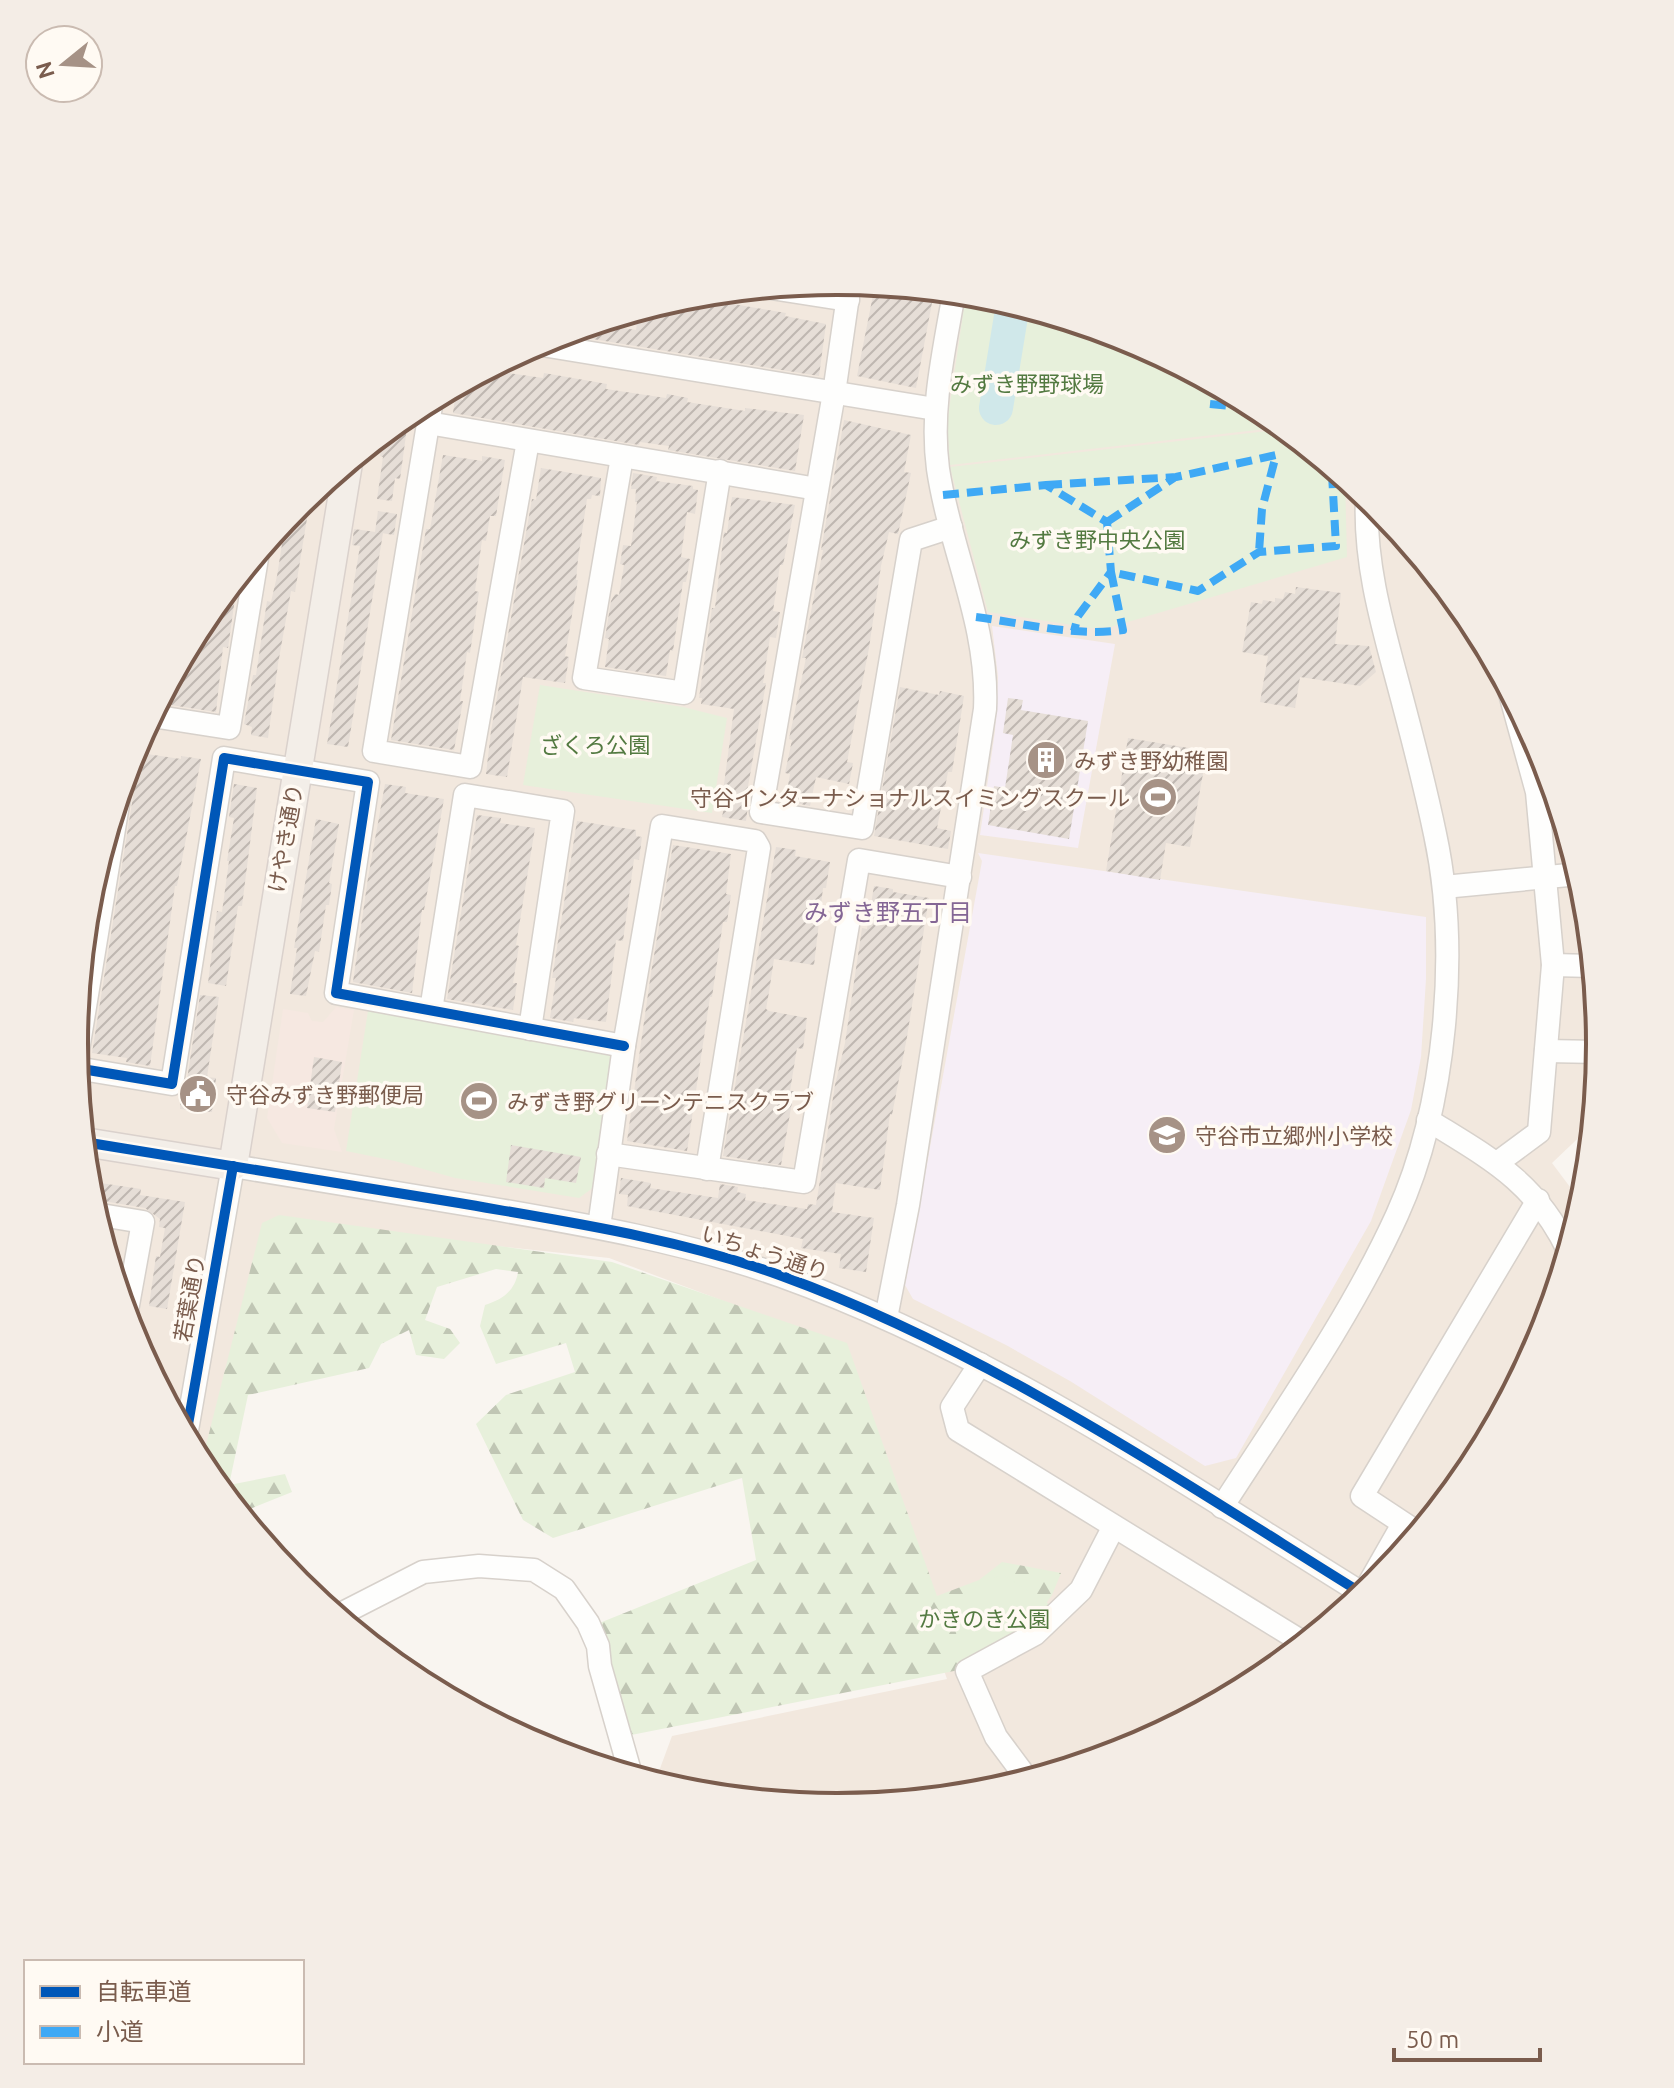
<svg xmlns="http://www.w3.org/2000/svg" width="1674" height="2088" viewBox="0 0 1674 2088" font-family="Ubuntu,'Noto Sans JP',sans-serif">
	<style>
		.residential { fill: #f2e8de }
		.commercial { fill: #f6e8e1 }
		.education { fill: #f6eef6 }
		.forest { fill: url(#forest-firs) }
		.park { fill: #e7f0db }
		.lines { fill: none; stroke-linecap: round; stroke-linejoin: round }
		.river { stroke: #d0e8ea; stroke-width: 34 }
		.building { fill: url(#building-hatch) }
		.minor-casing { stroke: #d7d1cb; stroke-width: 25 }
		.major-casing { stroke: #dad1cc; stroke-width: 31 }
		.minor { stroke: #fefefd; stroke-width: 22 }
		.major { stroke: #f3eee8; stroke-width: 28 }
		.quiet { stroke: #3fa9f5; stroke-width: 8; stroke-dasharray: 16 8; stroke-linecap: butt }
		.cycleway-casing { stroke: #fffaf3; stroke-width: 15 }
		.cycleway { stroke: #0057b8; stroke-width: 10 }
		.labels { text-anchor: middle; dominant-baseline: central; stroke-width: 7; stroke-linejoin: round; paint-order: stroke }
		.park-label { font-size: 22px; fill: #537a41; stroke: #fffaf3 }
		.poi-label { font-size: 22px; fill: #7a5c4d; stroke: #fffaf3; text-anchor: start }
		.street-label { font-size: 22px; fill: #7a5c4d; stroke: #fffaf3 }
		.neighbourhood-label { font-size: 24px; fill: #846695; stroke: #fffaf3 }
		.rim { fill: none; stroke: #7a5c4d; stroke-width: 4 }
	</style>
	<defs>
		<pattern id="forest-firs" width="22" height="20" patternUnits="userSpaceOnUse" patternTransform="scale(2)"><rect width="22" height="20" fill="#e7f0db"/><path d="M5 1l3.5 6h-7zM16 11l3.5 6h-7z" fill="#c0c6b4"/></pattern>
		<pattern id="building-hatch" width="6" height="6" patternUnits="userSpaceOnUse" patternTransform="scale(2)"><rect width="6" height="6" fill="#e6ded7"/><path d="M-1 1l2-2M0 6l6-6M5 7l2-2" fill="none" stroke="#bfb7b1"/></pattern>
	</defs>
	<rect width="100%" height="100%" fill="#f9f5f0"/>
	<path class="residential" d="M837 281 986 296 1129 339 1261 410 1377 505 1472 620 1542 752 1585 896 1600 1044 1592 1125 1552 1163 1582 1203 1542 1336 1471 1468 1376 1584 1261 1679 1129 1749 985 1792 837 1807 688 1792 655 1782 672 1736 947 1679 830 1341 609 1258 270 1222 202 1468 132 1336 89 1192 74 1044 89 895 132 752 203 620 298 504 413 409 545 339 689 296Z"/>
	<path class="commercial" d="M336 1007 354 1010 334 1129 342 1152 282 1143 267 1118 283 1009 308 1013 312 1021 323 1022Z"/>
	<g class="education">
		<path d="M992 626 1115 644 1078 848 980 835 995 731 998 677Z"/>
		<path d="M978 853 1426 917V979L1421 1057 1411 1110 1371 1221 1236 1458 1205 1466 1070 1381 1006 1345 913 1299 905 1285 982 861Z"/>
	</g>
	<path class="forest" d="M279 1215 612 1262 847 1343 937 1596 979 1580 1002 1562 1061 1573 1052 1595 1021 1639 959 1670 616 1738 597 1624 756 1560 742 1478 553 1538 523 1520 476 1424 506 1395 575 1372 566 1343 496 1364 480 1326 485 1305C502 1300 515 1291 518 1272L496 1269 437 1287 425 1320 450 1329 460 1343 444 1359 416 1355 409 1330 381 1344 369 1368 248 1395 229 1485 285 1474 292 1492 240 1513 201 1465 262 1223Z"/>
	<g class="park">
		<path d="M966 294 986 296 1129 339 1261 410 1283 427 950 465 947 423Z"/>
		<path d="M1285 429 1345 478 1347 557 1111 627 1091 628 988 612 950 467Z"/>
		<path d="M540 685 683 707 727 718 712 813 523 785Z"/>
		<path d="M368 1011 611 1050 594 1187 579 1198 455 1178 395 1161 346 1151Z"/>
		<path d="M1002 1574 1058 1610 965 1663 947 1603Z"/>
	</g>
	<g class="lines">
		<path class="river" d="M996 408 1013 304"/>
	</g>
	<g class="building">
		<path d="M875 285 934 292 916 388 857 376Z"/>
		<path d="M686 296 786 313 785 316 826 324 819 376 562 334 596 324 636 330 639 311Z"/>
		<path d="M487 370 543 378 544 373 607 384 606 389 666 398 667 394 688 398 687 402 745 411V408L804 415 795 471 668 450 669 446 640 442 639 445 453 413 455 398 463 400 465 382Z"/>
		<path d="M409 413 400 479 395 478 392 501 377 499 383 457 380 456 383 434Z"/>
		<path d="M844 420 911 435 904 472 911 473 898 534 889 532 881 566 869 648 847 762 853 763 849 784 816 777 810 806 796 803 797 799 786 797 790 774 785 773 792 740 789 739 806 658H802L823 550H821Z"/>
		<path d="M443 455 482 461V456L505 460 496 516H490L486 541 482 540 475 591 479 592 470 653 467 652 460 701H463L454 750 391 740 426 529H430Z"/>
		<path d="M541 468 601 478 600 496 592 495 591 499H587L578 559 576 580H578L565 656 569 657 565 683 523 677 507 777 486 774 491 731 532 499 536 500Z"/>
		<path d="M633 473 657 477 656 481 693 486V489L698 490 695 514 687 512 681 557 690 559 686 582H683L673 651 670 650 666 676 605 667 609 639 605 638 611 601 615 594 619 595 624 565 620 564 623 545 631 546 637 502H635L636 489H631Z"/>
		<path d="M311 494 295 592 291 591 278 664 268 738 251 735 252 727 244 724 253 675H256L267 601 271 602 277 576 286 519Z"/>
		<path d="M732 497 795 505 783 565H780L773 611 780 612 776 638 770 637 763 683H766L746 798H749L746 821 722 817 724 807H721L734 709 701 704 702 698H699L712 608H715L724 532 727 533Z"/>
		<path d="M378 511 397 514 394 535 375 532Z"/>
		<path d="M354 529 383 533 348 747 327 744 360 546 352 545Z"/>
		<path d="M238 577 228 648 223 647 216 712 158 703 203 620Z"/>
		<path d="M1296 587 1341 593 1335 644 1369 646 1376 672 1360 686 1300 677 1295 708 1260 702 1268 656 1242 652 1251 602 1262 604 1263 600 1275 602V598L1283 599 1285 592 1295 594Z"/>
		<path d="M900 687 939 695 940 691 964 696 952 772H948L937 828 951 831 948 849 874 836Z"/>
		<path d="M1008 698 1023 700 1021 710 1088 721 1069 839 988 825 994 786 1005 788 1013 735 1003 733Z"/>
		<path d="M1128 738 1207 751 1190 847 1166 843 1160 880 1106 871Z"/>
		<path d="M140 753 181 759V756L201 759 177 886H175L150 1066 126 1062 127 1058 92 1053Z"/>
		<path d="M234 784 257 788 242 906H238L226 986 208 983 217 911 222 912 229 861H227L234 818 229 817Z"/>
		<path d="M385 784 406 787 405 793 444 799 424 910H422L412 993 353 982 368 878Z"/>
		<path d="M477 815 501 818 500 823 535 828 516 945 519 946 513 983H517L513 1010 447 999Z"/>
		<path d="M316 819 339 824 329 883 332 884 329 905H326L319 952 315 951 306 996 290 994 297 948H294Z"/>
		<path d="M577 821 636 830V836L642 837 639 860 634 859 623 941 616 940 606 1022 574 1018 573 1022 550 1018 556 978H552L555 960Z"/>
		<path d="M673 845 731 854 726 894 731 895 727 922H723L712 997H710L687 1151 627 1141 651 973Z"/>
		<path d="M776 847 796 850 795 856 830 862 826 888H823L814 965 774 959 769 992 766 1009 769 1011 807 1018 803 1049 797 1048 790 1091H794L781 1165 723 1156Z"/>
		<path d="M874 886 893 889V892L929 898 907 1037 892 1115 890 1114 880 1190 836 1183 832 1212 874 1218 866 1272 839 1268 841 1254 801 1248 803 1239 627 1206 628 1195 619 1194 621 1178 651 1183 650 1188 718 1198 720 1184 738 1187 737 1192 746 1194 745 1200 807 1209 808 1204 816 1205 835 1085 845 1043 862 928 867 929Z"/>
		<path d="M200 995 219 997 207 1077 216 1078 212 1112 180 1109 181 1094 186 1086Z"/>
		<path d="M314 1057 342 1062 335 1112 307 1108Z"/>
		<path d="M511 1145 581 1157 576 1183 545 1178 544 1188 506 1182Z"/>
		<path d="M87 1181 141 1189 140 1195 185 1202 167 1309 149 1306 156 1256 160 1257 165 1228 159 1227 160 1219 145 1208 91 1199Z"/>
	</g>
	<g class="lines">
		<g class="minor-casing">
			<g id="minor">
				<path d="M850 282 834 393 761 812 862 828 911 540 951 527"/>
				<path d="M771 288 848 300"/>
				<path d="M536 344 935 409"/>
				<path d="M432 400 374 751 470 767 528 441"/>
				<path d="M428 423 817 489"/>
				<path d="M622 457 584 678 684 693 720 471"/>
				<path d="M152 716 229 728 258 552"/>
				<path d="M1444 887 1579 874"/>
				<path d="M1553 965 1592 966"/>
				<path d="M431 1010 465 795 563 811 530 1029"/>
				<path d="M1546 1051 1599 1052"/>
				<path d="M76 1062 120 792"/>
				<path d="M76 1068 172 1084 224 758 368 782 336 993 624 1046"/>
				<path d="M1428 1120C1489 1158 1535 1181 1568 1250"/>
				<path d="M608 1154 804 1182 859 860 960 877"/>
				<path d="M1497 1163 1539 1132 1553 965 1537 792 1509 690"/>
				<path d="M95 1214 143 1222 126 1316"/>
				<path d="M599 1227 624 1046 662 826 755 841 759 848 707 1169"/>
				<path d="M886 1318 908 1205 985 709C989 625 950 550 938 469 930 409 944 351 954 293"/>
				<path d="M980 1364 952 1407 958 1430 1304 1643"/>
				<path d="M186 1436 233 1166C318 1180 403 1194 488 1208 587 1225 686 1242 781 1276 990 1351 1176 1478 1363 1594"/>
				<path d="M1222 1507C1283 1412 1350 1318 1397 1215 1446 1107 1460 950 1435 834 1424 781 1410 728 1396 676 1380 617 1364 558 1367 497"/>
				<path d="M1418 1533 1362 1496 1538 1200"/>
				<path d="M1362 1596 1403 1524"/>
				<path d="M337 1616 423 1572 479 1566 534 1570 564 1589 588 1623 598 1646 600 1666 631 1775"/>
				<path d="M1028 1780 996 1737 967 1671 1035 1634 1081 1590 1113 1528"/>
			</g>
		</g>
		<g class="major-casing">
			<path id="major" d="M84 1142 233 1166 348 463"/>
		</g>
		<use href="#minor" class="minor"/>
		<use href="#major" class="major"/>
		<g class="quiet">
			<path d="M1210 404 1259 409"/>
			<path d="M1046 485 1176 477 1276 455 1262 509 1259 552"/>
			<path d="M943 495 1046 485 1107 522 1111 572 1078 616 1074 631"/>
			<path d="M1107 522 1174 478"/>
			<path d="M976 617C1023 623 1075 637 1123 630L1111 572 1198 591 1259 552 1336 546 1332 474 1341 475"/>
		</g>
		<g class="cycleway-casing">
			<g id="cycleway">
				<path d="M76 1068 172 1084 224 758 368 782 336 993 624 1046"/>
				<path d="M84 1142C209 1162 334 1182 459 1203 568 1222 678 1238 782 1276 990 1352 1176 1478 1363 1594"/>
				<path d="M186 1436 233 1166"/>
			</g>
		</g>
		<use href="#cycleway" class="cycleway"/>
	</g>
	<defs>
		<g id="building-disc" transform="scale(2)"><circle r="9.5" fill="#a69286" stroke="#fffaf3"/><path d="M-4-6H4V6H1V3H-1V6H-4ZM-2.5-4.3h1.7v1.8h-1.7ZM.8-4.3h1.7v1.8H.8ZM-2.5-1h1.7V.8h-1.7ZM.8-1h1.7V.8H.8Z" fill="#fff"/></g>
		<g id="stadium-disc" transform="scale(2)"><circle r="9.5" fill="#a69286" stroke="#fffaf3"/><path d="M0-5a6.5 5 0 1 0 0 10a6.5 5 0 1 0 0-10ZM-3.5-1.8h7v3.6h-7Z" fill="#fff"/></g>
		<g id="civic-disc" transform="scale(2)"><circle r="9.5" fill="#a69286" stroke="#fffaf3"/><path d="M-.6-6.5H3V-4.5H.6V-3L4-1V1h2V6H-6V1h2V-1L-.6-3ZM-1.2 2.5V6h2.4V2.5Z" fill="#fff"/></g>
		<g id="school-disc" transform="scale(2)"><circle r="9.5" fill="#a69286" stroke="#fffaf3"/><path d="M0-5L7-2L0 1L-7-2ZM-4 1L0 2.5L4 1V4Q0 6-4 4Z" fill="#fff"/></g>
	</defs>
	<g fill-rule="evenodd">
		<use href="#building-disc" x="1046" y="760"/>
		<use href="#stadium-disc" x="1158" y="797"/>
		<use href="#civic-disc" x="198" y="1094"/>
		<use href="#stadium-disc" x="479" y="1101"/>
		<use href="#school-disc" x="1167" y="1135"/>
	</g>
	<g class="labels">
		<g class="park-label">
			<text x="1027" y="383">みずき野野球場</text>
			<text x="1097" y="539">みずき野中央公園</text>
			<text x="595" y="744">ざくろ公園</text>
			<text x="984" y="1618">かきのき公園</text>
		</g>
		<g class="poi-label">
			<text x="1074" y="760">みずき野幼稚園</text>
			<text x="1130" y="797" text-anchor="end">守谷インターナショナルスイミングスクール</text>
			<text x="226" y="1094">守谷みずき野郵便局</text>
			<text x="507" y="1101">みずき野グリーンテニスクラブ</text>
			<text x="1195" y="1135">守谷市立郷州小学校</text>
		</g>
		<g class="street-label">
			<text transform="translate(285 838) rotate(-80)">けやき通り</text>
			<text transform="translate(765 1252) rotate(18)">いちょう通り</text>
			<text transform="translate(189 1298) rotate(-80)">若葉通り</text>
		</g>
		<g class="neighbourhood-label">
			<text x="888" y="912">みずき野五丁目</text>
		</g>
	</g>
	<path d="M0 0H1674V2088H0ZM88 1044a749 749 0 1 1 1498 0a749 749 0 1 1-1498 0Z" fill="#f4ede6" fill-rule="evenodd"/>
	<path class="rim" d="M88 1044a749 749 0 1 1 1498 0a749 749 0 1 1-1498 0Z"/>
	<rect x="24" y="1960" width="280" height="104" fill="#fffaf3" stroke="#cabbb1" stroke-width="2"/>
	<rect x="40" y="1986" width="40" height="12" fill="#0057b8" stroke="#cabbb1" stroke-width="2"/>
	<text x="96" y="2000" font-size="24" fill="#7a5c4d">自転車道</text>
	<rect x="40" y="2026" width="40" height="12" fill="#3fa9f5" stroke="#cabbb1" stroke-width="2"/>
	<text x="96" y="2040" font-size="24" fill="#7a5c4d">小道</text>
	<g transform="translate(64 64) rotate(252)"><circle r="38" fill="#fffaf3" stroke="#cabbb1" stroke-width="2"/>
	<path d="M0-6L14 30L0 20L-14 30Z" fill="#a69286"/>
	<text y="-12" font-size="22" font-weight="bold" text-anchor="middle" fill="#7a5c4d">N</text>
	</g>
	<path d="M1394 2048v12h146v-12" fill="none" stroke="#7a5c4d" stroke-width="4"/>
	<text x="1406" y="2048" font-size="24" fill="#7a5c4d" stroke="#fffaf3" stroke-width="6" paint-order="stroke">50 m</text>
</svg>
